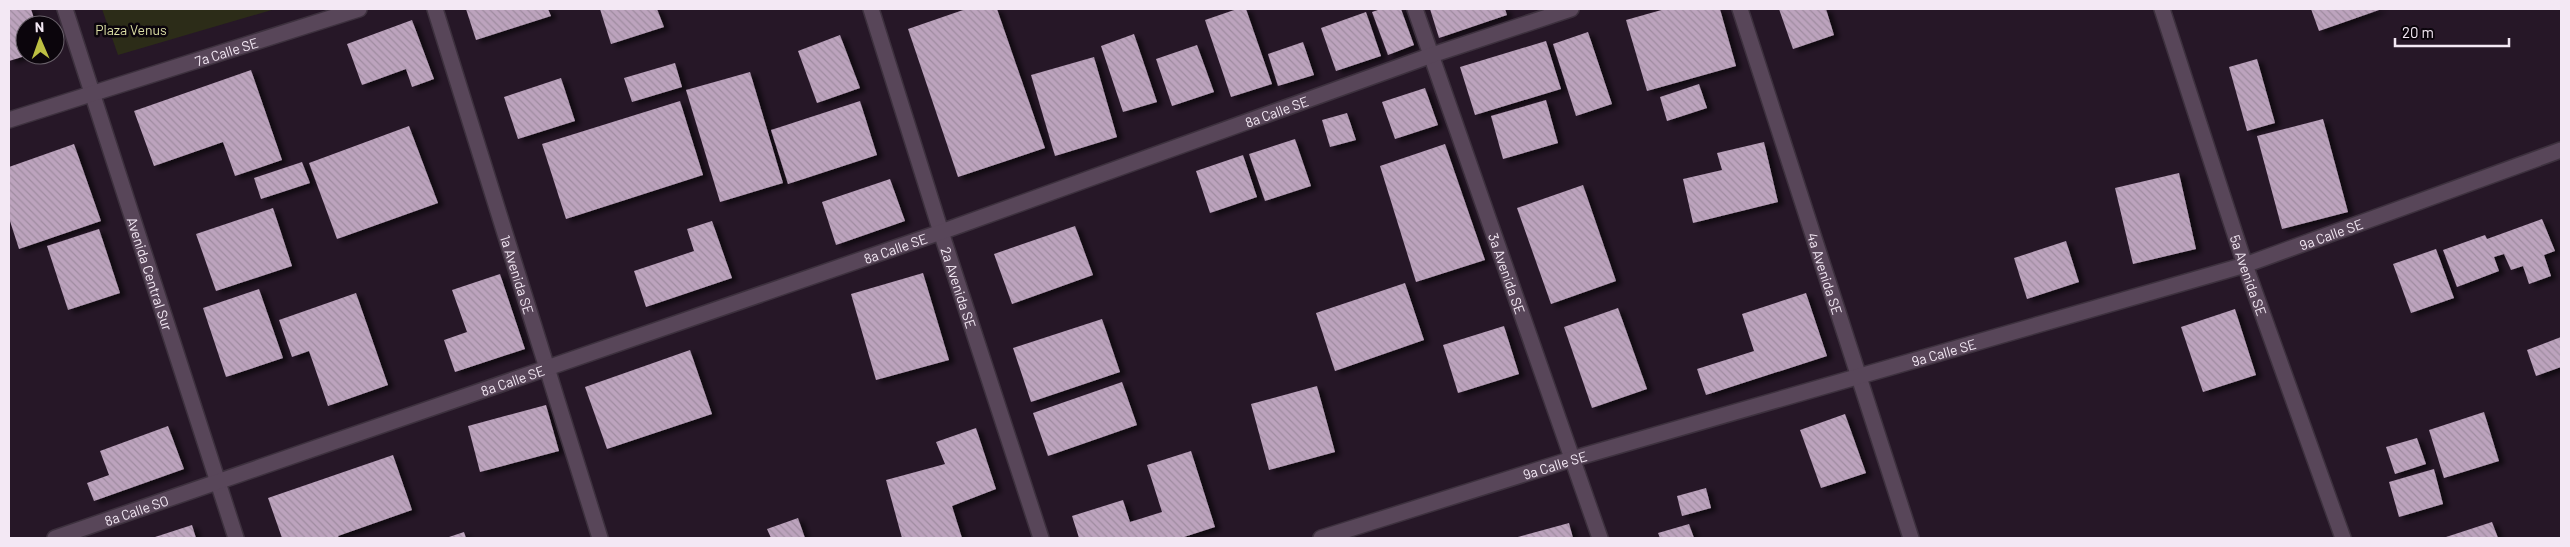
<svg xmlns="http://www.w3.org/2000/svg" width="2570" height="547" viewBox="0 0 2570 547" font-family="Barlow,sans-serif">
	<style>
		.green { fill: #2c2c18 }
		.building { fill: url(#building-back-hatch); filter: url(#shadow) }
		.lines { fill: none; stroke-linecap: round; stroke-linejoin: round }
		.minor-casing { stroke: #3d313e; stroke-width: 18 }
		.minor { stroke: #584659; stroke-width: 15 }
		.labels { text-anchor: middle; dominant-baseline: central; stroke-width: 5; stroke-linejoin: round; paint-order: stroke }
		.park-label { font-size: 14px; fill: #dcdfa5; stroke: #0b050c }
		.street-label { font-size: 14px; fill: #f3e8f4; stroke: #0b050c }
	</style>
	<defs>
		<pattern id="building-back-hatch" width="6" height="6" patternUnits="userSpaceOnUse" patternTransform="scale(1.25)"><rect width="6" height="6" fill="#bca3bd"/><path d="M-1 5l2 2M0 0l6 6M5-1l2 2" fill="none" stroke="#9f8ca0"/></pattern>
		<filter id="shadow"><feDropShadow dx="5.5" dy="3" stdDeviation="2.5" flood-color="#0009"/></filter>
	</defs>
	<rect width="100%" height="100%" fill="#261727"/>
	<path class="green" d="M102 9H275L118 55Z"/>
	<g class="building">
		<path d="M9 9H31L36 25H25V56L9 61Z"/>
		<path d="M466 9H548L551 16 476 40Z"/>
		<path d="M600 9H657L664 27 611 44Z"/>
		<path d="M966 9H997L1045 148 958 177 908 29Z"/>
		<path d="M1237 9H1246L1272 84 1231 97 1205 20Z"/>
		<path d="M1381 9H1401L1414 45 1388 55 1372 12Z"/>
		<path d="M1430 9H1505L1507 15 1439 38Z"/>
		<path d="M1665 9H1720L1736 66 1647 91 1626 20Z"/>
		<path d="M1779 9H1826L1834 35 1793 49Z"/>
		<path d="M2311 9H2382L2319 31Z"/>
		<path d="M1366 12 1381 56 1336 71 1321 28Z"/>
		<path d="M412 20 434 79 412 87 406 69 362 85 347 44Z"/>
		<path d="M1588 32 1612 104 1576 116 1553 44Z"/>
		<path d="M1134 34 1157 102 1123 112 1101 46Z"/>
		<path d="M840 35 860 88 817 103 798 51Z"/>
		<path d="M1546 41 1561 89 1475 115 1460 67Z"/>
		<path d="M1303 42 1314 75 1278 86 1268 54Z"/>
		<path d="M1197 45 1214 92 1172 106 1156 59Z"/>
		<path d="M1094 57 1117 137 1055 156 1031 75Z"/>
		<path d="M2257 59 2275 123 2247 131 2229 67Z"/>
		<path d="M675 63 682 87 632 102 624 78Z"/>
		<path d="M251 70 282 160 235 176 223 142 154 166 134 111Z"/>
		<path d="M750 72 783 183 720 202 686 90Z"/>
		<path d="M561 78 575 121 518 139 504 97Z"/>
		<path d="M1699 84 1707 108 1667 121 1660 97Z"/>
		<path d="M1425 88 1438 125 1395 139 1382 102Z"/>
		<path d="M1546 100 1558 143 1503 159 1491 116Z"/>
		<path d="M680 101 703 175 566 219 542 144Z"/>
		<path d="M860 101 877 155 788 184 771 130Z"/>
		<path d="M1347 113 1356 140 1330 147 1322 120Z"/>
		<path d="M2323 119 2348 212 2282 229 2257 136Z"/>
		<path d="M409 126 438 203 337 239 309 163Z"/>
		<path d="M1295 139 1311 186 1265 201 1249 154Z"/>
		<path d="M1764 142 1778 202 1693 223 1683 179 1722 170 1717 153Z"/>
		<path d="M74 144 101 221 19 249 9 218V167Z"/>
		<path d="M1445 144 1485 260 1416 282 1380 166Z"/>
		<path d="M1243 155 1257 197 1210 213 1196 171Z"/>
		<path d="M302 162 310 183 261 199 254 178Z"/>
		<path d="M2179 173 2196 249 2133 264 2115 188Z"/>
		<path d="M890 179 905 221 836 245 822 202Z"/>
		<path d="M1583 185 1616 281 1551 304 1517 208Z"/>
		<path d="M273 208 292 266 216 291 196 234Z"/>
		<path d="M2542 219 2555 251 2544 255 2551 276 2529 284 2523 266 2511 270 2504 254 2494 257 2499 271 2457 287 2443 250 2485 235 2487 239Z"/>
		<path d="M712 221 732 278 646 307 634 271 694 251 687 229Z"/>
		<path d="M1075 226 1093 275 1012 304 994 254Z"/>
		<path d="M99 229 120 293 68 310 47 246Z"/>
		<path d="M2066 241 2079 282 2027 299 2014 258Z"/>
		<path d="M2436 249 2454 298 2411 313 2393 264Z"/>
		<path d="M923 273 949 360 876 380 851 294Z"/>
		<path d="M500 274 525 349 455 372 444 340 467 332 452 290Z"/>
		<path d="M1405 283 1424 340 1335 371 1316 313Z"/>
		<path d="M259 289 283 358 226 377 203 308Z"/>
		<path d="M356 293 388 385 328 406 309 351 292 357 279 320Z"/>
		<path d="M1806 293 1827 356 1706 395 1697 369 1754 351 1742 314Z"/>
		<path d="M1618 308 1647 389 1592 408 1564 327Z"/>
		<path d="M2235 309 2256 375 2203 392 2181 327Z"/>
		<path d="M1102 319 1120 372 1031 402 1013 348Z"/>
		<path d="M1504 326 1519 374 1458 393 1443 345Z"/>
		<path d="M2561 337V367L2536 376 2527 350Z"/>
		<path d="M690 350 712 414 607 449 585 387Z"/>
		<path d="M1122 382 1137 425 1048 456 1033 413Z"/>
		<path d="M1317 386 1335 452 1269 470 1251 404Z"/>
		<path d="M546 405 559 451 480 472 468 426Z"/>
		<path d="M2484 412 2499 461 2444 478 2429 430Z"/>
		<path d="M1845 414 1866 473 1821 488 1800 430Z"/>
		<path d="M168 426 184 469 94 501 87 483 109 475 100 451Z"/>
		<path d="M976 428 996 489 952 506 962 538H902L886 480 945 464 936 442Z"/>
		<path d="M2417 438 2426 464 2395 474 2386 447Z"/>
		<path d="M1191 451 1215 527 1181 538H1079L1072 516 1123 500 1130 522 1162 512 1147 465Z"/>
		<path d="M393 455 412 510 338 536 339 538H282L268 498Z"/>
		<path d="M2434 469 2443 504 2399 517 2389 482Z"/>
		<path d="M1706 488 1711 508 1682 516 1677 496Z"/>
		<path d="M798 518 805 538H771L767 529Z"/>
		<path d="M2492 522 2498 538H2443Z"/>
		<path d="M1569 523 1573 538H1514Z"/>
		<path d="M1689 524 1694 538H1660L1658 533Z"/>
		<path d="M192 525 196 538H152Z"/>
		<path d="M464 532 466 538H446Z"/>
	</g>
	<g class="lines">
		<g class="minor-casing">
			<g id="minor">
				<path id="s1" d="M65 9 236 538"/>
				<path id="s2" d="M435 9 600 538"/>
				<path id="s3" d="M871 9 941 232 1041 538"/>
				<path id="s4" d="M1415 9 1600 538"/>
				<path id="s5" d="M1740 9 1911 538"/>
				<path id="s6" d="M2162 9 2245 265 2343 538"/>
				<path id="s7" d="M9 120 359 9"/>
				<path id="s8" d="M55 538 941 232 1432 55 1571 9"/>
				<path id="s9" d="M1321 538 1572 459 2245 265 2561 150"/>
			</g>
		</g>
		<use href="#minor" class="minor"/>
	</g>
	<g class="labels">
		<g class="park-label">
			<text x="131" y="29">Plaza Venus</text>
		</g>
		<g class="street-label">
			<text stroke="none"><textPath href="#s7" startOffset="228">7a Calle SE</textPath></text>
			<text stroke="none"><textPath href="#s8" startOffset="1294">8a Calle SE</textPath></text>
			<text stroke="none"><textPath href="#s9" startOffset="1055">9a Calle SE</textPath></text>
			<text stroke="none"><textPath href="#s8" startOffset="889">8a Calle SE</textPath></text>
			<text stroke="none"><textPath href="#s1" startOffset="278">Avenida Central Sur</textPath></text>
			<text stroke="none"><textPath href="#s4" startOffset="280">3a Avenida SE</textPath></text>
			<text stroke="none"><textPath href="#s2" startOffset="278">1a Avenida SE</textPath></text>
			<text stroke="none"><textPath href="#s5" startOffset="278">4a Avenida SE</textPath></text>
			<text stroke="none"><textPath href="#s6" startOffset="280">5a Avenida SE</textPath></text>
			<text stroke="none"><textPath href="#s3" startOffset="292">2a Avenida SE</textPath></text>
			<text stroke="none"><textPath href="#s9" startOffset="650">9a Calle SE</textPath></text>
			<text stroke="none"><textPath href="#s8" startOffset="484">8a Calle SE</textPath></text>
			<text stroke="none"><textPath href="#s9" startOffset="245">9a Calle SE</textPath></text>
			<text stroke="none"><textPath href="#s8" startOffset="86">8a Calle SO</textPath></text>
		</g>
	</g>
	<rect width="2570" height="547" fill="none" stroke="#f3e8f4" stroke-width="20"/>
	<g transform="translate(40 40) rotate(358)"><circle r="24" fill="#0b050c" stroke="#686069"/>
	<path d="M0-4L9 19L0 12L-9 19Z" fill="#bdbf43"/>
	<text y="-8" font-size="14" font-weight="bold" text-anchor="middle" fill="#f3e8f4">N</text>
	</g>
	<path d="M2395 38v8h114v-8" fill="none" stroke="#f3e8f4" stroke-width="2.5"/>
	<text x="2402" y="38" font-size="15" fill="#f3e8f4" stroke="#0b050c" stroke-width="4" paint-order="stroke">20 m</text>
</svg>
